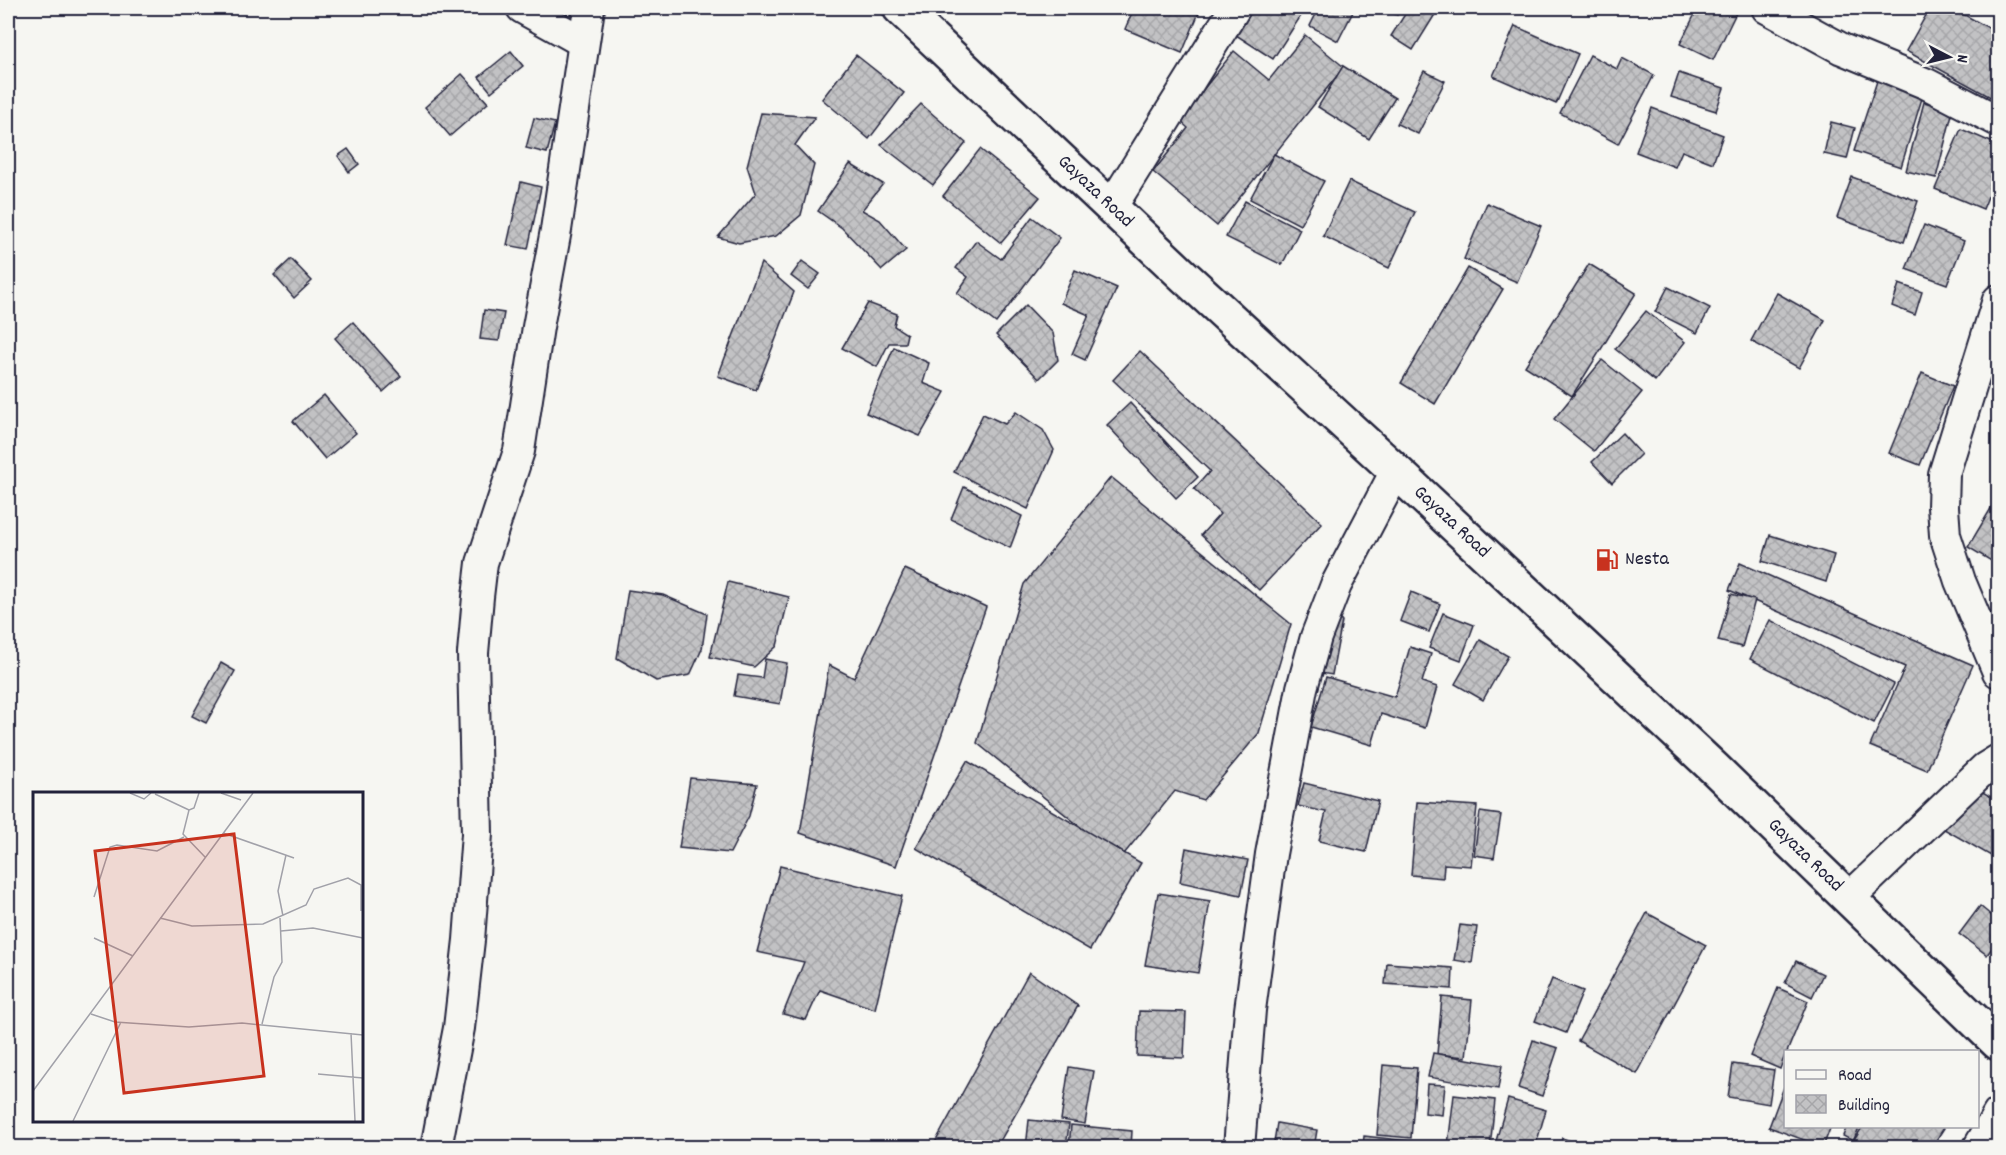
<svg xmlns="http://www.w3.org/2000/svg" width="2006" height="1155" viewBox="0 0 2006 1155" font-family="Dekko,sans-serif">
	<style>
		.building { fill: url(#building-cross-hatch); stroke: #22223b; stroke-width: 1.5 }
		.lines { fill: none; stroke-linecap: round; stroke-linejoin: round }
		.street-casing { stroke: #22223b; stroke-width: 34 }
		.primary-casing { stroke: #22223b; stroke-width: 38 }
		.street { stroke: #f6f6f2; stroke-width: 30 }
		.primary { stroke: #f6f6f2; stroke-width: 33 }
		.labels { text-anchor: middle; dominant-baseline: central; stroke-width: 4.5; stroke-linejoin: round; paint-order: stroke }
		.street-label { font-size: 20px; fill: #22223b; stroke: #f6f6f2 }
		.poi-label { font-size: 20px; fill: #22223b; stroke: #f6f6f2; text-anchor: start }
		.inset-road { fill: none; stroke: #a1a1a9; stroke-width: 1.5 }
		.view { fill: #c8321e; fill-opacity: 0.15; stroke: #c8321e; stroke-width: 3 }
		.inset-edge { fill: none; stroke: #22223b; stroke-width: 3 }
	</style>
	<defs>
		<pattern id="building-cross-hatch" width="8" height="8" patternUnits="userSpaceOnUse" patternTransform="scale(1.5)"><rect width="8" height="8" fill="#c2c2c4"/><path d="M0 0l8 8M0 8l8-8" fill="none" stroke="#a6a6a9"/></pattern>
	</defs>
	<rect width="100%" height="100%" fill="#f6f6f2"/>
	<filter id="ink" filterUnits="userSpaceOnUse"><feTurbulence type="fractalNoise" baseFrequency=".0167" numOctaves="2"/><feDisplacementMap in="SourceGraphic" scale="12" xChannelSelector="R" yChannelSelector="G"/><feConvolveMatrix kernelMatrix="1 2 1 2 8 2 1 2 1" color-interpolation-filters="sRGB"/></filter>
	<g filter="url(#ink)">
		<g class="building">
			<path d="M1134 8H1201L1182 53 1125 29Z"/>
			<path d="M1254 8H1306L1273 59 1236 35Z"/>
			<path d="M1319 8H1355L1338 41 1310 26Z"/>
			<path d="M1382 8H1400L1397 15Z"/>
			<path d="M1409 8H1439L1413 50 1391 36Z"/>
			<path d="M1698 8H1730L1737 11 1713 60 1680 44Z"/>
			<path d="M1930 8H1952L1998 33V101L1906 51Z"/>
			<path d="M1515 26 1578 54 1556 104 1493 76Z"/>
			<path d="M1305 35 1344 67 1217 226 1153 172 1188 128 1179 120 1234 51 1269 80Z"/>
			<path d="M511 51 523 66 491 92 479 77Z"/>
			<path d="M856 55 904 93 869 139 822 99Z"/>
			<path d="M1590 55 1617 69 1622 58 1654 75 1618 144 1560 113Z"/>
			<path d="M1343 66 1395 98 1369 139 1318 107Z"/>
			<path d="M1424 71 1445 81 1418 134 1397 124Z"/>
			<path d="M1679 73 1724 88 1716 111 1671 97Z"/>
			<path d="M462 74 488 103 450 136 425 107Z"/>
			<path d="M1877 81 1923 95 1901 167 1854 151Z"/>
			<path d="M1924 102 1953 110 1936 178 1906 171Z"/>
			<path d="M921 104 966 143 933 185 881 145Z"/>
			<path d="M1652 108 1723 135 1713 163 1682 151 1675 167 1636 152Z"/>
			<path d="M761 113 815 117 795 145 814 165 801 215 776 236 739 243 718 237 756 193 747 166Z"/>
			<path d="M534 118 555 123 547 153 526 148Z"/>
			<path d="M1831 122 1855 128 1847 159 1824 154Z"/>
			<path d="M1961 129 1998 145V172L1983 209 1935 189Z"/>
			<path d="M348 149 359 164 349 172 338 156Z"/>
			<path d="M980 149 1040 197 1001 243 943 196Z"/>
			<path d="M1274 154 1324 181 1300 225 1250 199Z"/>
			<path d="M850 164 883 184 862 210 880 220 906 250 882 270 842 228 818 211Z"/>
			<path d="M1852 177 1918 201 1904 242 1837 218Z"/>
			<path d="M1349 181 1415 212 1389 268 1323 236Z"/>
			<path d="M521 182 541 187 528 249 507 245Z"/>
			<path d="M1245 201 1300 229 1282 265 1226 237Z"/>
			<path d="M1487 203 1541 226 1517 282 1464 259Z"/>
			<path d="M1032 217 1060 238 996 323 957 293 968 277 956 268 976 241 1001 259Z"/>
			<path d="M1924 225 1964 241 1947 284 1906 269Z"/>
			<path d="M291 259 312 281 294 298 274 275Z"/>
			<path d="M802 261 820 274 808 289 791 276Z"/>
			<path d="M761 263 794 292 756 390 718 376Z"/>
			<path d="M1589 264 1636 293 1572 396 1525 366Z"/>
			<path d="M1468 268 1503 289 1435 404 1401 383Z"/>
			<path d="M1075 270 1117 288 1085 360 1072 354 1089 315 1061 303Z"/>
			<path d="M1899 284 1922 292 1915 315 1892 306Z"/>
			<path d="M1668 287 1710 308 1697 333 1655 312Z"/>
			<path d="M1777 293 1825 320 1799 368 1751 341Z"/>
			<path d="M868 303 897 314 894 326 907 334 905 343H889L877 367 842 348Z"/>
			<path d="M1026 305 1053 333 1058 360 1039 379 996 335Z"/>
			<path d="M484 310 504 313 499 341 480 339Z"/>
			<path d="M1646 311 1685 342 1655 381 1615 349Z"/>
			<path d="M353 322 401 376 383 392 335 338Z"/>
			<path d="M894 347 929 363 923 383 945 392 920 436 866 413Z"/>
			<path d="M1140 351 1322 523 1259 590 1201 535 1220 514 1194 489 1210 471 1113 380Z"/>
			<path d="M1602 360 1642 392 1594 451 1554 419Z"/>
			<path d="M1922 373 1953 386 1920 465 1889 453Z"/>
			<path d="M324 395 356 433 325 459 293 421Z"/>
			<path d="M1130 403 1198 477 1176 498 1107 425Z"/>
			<path d="M1016 412 1043 430 1054 450 1028 509 954 472 983 414 1005 424Z"/>
			<path d="M1622 433 1641 454 1612 483 1592 462Z"/>
			<path d="M1111 477 1291 624 1259 733 1203 800 1175 791 1120 859 977 743 1024 584Z"/>
			<path d="M964 487 1022 516 1010 548 951 519Z"/>
			<path d="M1993 505 1998 508V565L1968 547Z"/>
			<path d="M1770 535 1834 555 1826 582 1762 561Z"/>
			<path d="M1740 563 1973 665 1927 770 1870 746 1905 667 1729 590Z"/>
			<path d="M905 569 986 607 896 866 800 833 829 665 854 678Z"/>
			<path d="M728 582 789 597 777 646 754 667 710 657Z"/>
			<path d="M628 590 663 595 707 614 702 649 690 675 656 681 617 658Z"/>
			<path d="M1411 592 1440 604 1429 632 1400 621Z"/>
			<path d="M1731 594 1755 600 1742 647 1718 641Z"/>
			<path d="M1443 613 1474 625 1461 660 1429 648Z"/>
			<path d="M1325 618 1342 621 1332 675 1315 672Z"/>
			<path d="M1770 620 1894 684 1874 723 1750 659Z"/>
			<path d="M1480 640 1508 656 1483 700 1455 684Z"/>
			<path d="M1410 647 1431 654 1422 682 1437 687 1425 728 1381 714 1372 745 1311 727 1326 677 1395 697Z"/>
			<path d="M765 659 787 663 780 704 734 696 738 675 762 678Z"/>
			<path d="M221 663 235 671 206 723 192 716Z"/>
			<path d="M967 761 1141 863 1090 950 916 848Z"/>
			<path d="M690 778 757 784 749 816 730 853 679 848Z"/>
			<path d="M1304 783 1378 801 1366 852 1319 841 1326 812 1298 806Z"/>
			<path d="M1959 787 1977 797 1981 791 1998 801V860L1937 825Z"/>
			<path d="M1417 802 1477 806 1471 866 1444 864 1443 878 1411 875Z"/>
			<path d="M1480 812 1501 815 1494 858 1474 855Z"/>
			<path d="M1186 848 1248 860 1241 895 1180 882Z"/>
			<path d="M780 866 902 896 875 1009 820 990 806 1020 783 1014 804 962 757 952Z"/>
			<path d="M1158 893 1210 901 1198 973 1145 965Z"/>
			<path d="M1995 894H1998V918H1994Z"/>
			<path d="M1980 906 1998 921V940L1987 955 1959 934Z"/>
			<path d="M1647 913 1706 945 1637 1074 1578 1041Z"/>
			<path d="M1460 925 1477 927 1472 963 1454 960Z"/>
			<path d="M1796 961 1823 974 1812 997 1785 983Z"/>
			<path d="M1387 963 1453 968 1452 989 1385 984Z"/>
			<path d="M1029 972 1078 1006 996 1148H932Z"/>
			<path d="M1552 979 1583 991 1566 1033 1535 1021Z"/>
			<path d="M1778 988 1808 1001 1787 1052H1786L1780 1069 1750 1056Z"/>
			<path d="M1442 997 1472 1000 1466 1057 1437 1054Z"/>
			<path d="M1139 1011 1186 1012 1184 1058 1137 1056Z"/>
			<path d="M1533 1040 1558 1048 1542 1096 1518 1088Z"/>
			<path d="M1433 1053 1502 1065 1498 1089 1428 1077Z"/>
			<path d="M1733 1064 1774 1070 1769 1104 1728 1097Z"/>
			<path d="M1383 1065 1417 1068 1411 1138 1377 1135Z"/>
			<path d="M1069 1067 1094 1071 1085 1124 1061 1120Z"/>
			<path d="M1427 1084 1445 1085 1442 1115 1425 1113Z"/>
			<path d="M1784 1087 1786 1126H1831L1823 1147 1769 1127Z"/>
			<path d="M1454 1095 1495 1100 1490 1148 1448 1145Z"/>
			<path d="M1508 1099 1546 1110 1535 1148H1494Z"/>
			<path d="M1029 1120 1069 1124 1066 1148H1026Z"/>
			<path d="M1277 1123 1317 1130 1314 1148H1273Z"/>
			<path d="M1071 1125 1132 1131 1131 1148H1069Z"/>
			<path d="M1847 1126H1860L1853 1141 1843 1136Z"/>
			<path d="M1863 1126H1942L1944 1128 1931 1148H1855L1851 1145Z"/>
			<path d="M1364 1136 1407 1141V1148H1363Z"/>
			<path d="M1562 1138 1591 1148H1559Z"/>
		</g>
		<g class="lines">
			<g class="street-casing">
				<g id="street">
					<path d="M522 8 583 42"/>
					<path d="M1767 8 1842 49 1927 84 1998 121"/>
					<path d="M1112 206 1235 8"/>
					<path d="M1998 300 1944 474 1943 507 1945 535 1960 581 1998 672"/>
					<path d="M1848 899 1985 768 1998 760"/>
					<path d="M436 1148 459 1028 469 940 477 834 473 653 478 597 482 563 519 451 538 327 556 230 589 8"/>
					<path d="M1239 1148 1250 1010 1271 854 1302 688 1316 637 1336 585 1396 471"/>
					<path d="M1978 1148 1998 1114"/>
				</g>
			</g>
			<g class="primary-casing">
				<g id="primary">
					<path id="s1" d="M900 8 1185 277 1396 471 1714 768 1998 1043"/>
				</g>
			</g>
			<use href="#street" class="street"/>
			<use href="#primary" class="primary"/>
		</g>
	</g>
	<defs>
		<g id="fuel-bare" transform="scale(1.8)"><path d="M-5.5-6h7V0h2V4h1.3V-2.5L3-4.5l.8-.8L6-3V5H2.5V1h-1V6h-7ZM-4.2-4.7v3.2H.2V-4.7Z" fill="#c8321e" stroke="#f6f6f2" stroke-width="2.5" paint-order="stroke"/></g>
	</defs>
	<g fill-rule="evenodd">
		<use href="#fuel-bare" x="1607" y="560"/>
	</g>
	<g class="labels">
		<g class="street-label">
			<text stroke="none"><textPath href="#s1" startOffset="268">Gayaza Road</textPath></text>
			<text stroke="none"><textPath href="#s1" startOffset="754">Gayaza Road</textPath></text>
			<text stroke="none"><textPath href="#s1" startOffset="1240">Gayaza Road</textPath></text>
		</g>
		<g class="poi-label">
			<text x="1625" y="560">Nesta</text>
		</g>
	</g>
	<g transform="translate(33 792)">
		<rect width="330" height="330" fill="#f6f6f2"/>
		<path class="inset-road" d="M97 1 111 7 118 1M166 1 161 16 156 18 150 42 172 65M188 1 208 8M122 2 156 18M190 41 261 66M61 105 77 55 84 53 124 59 151 45M250 124 245 99 253 63M127 126 159 134 230 132 273 113 281 97 315 86 328 93V119M248 139 280 136 330 146M61 146 100 164M58 222 82 230 156 235 209 231 330 243M229 232 241 185 249 170 247 126M318 241 322 329M285 282 330 286M0 299 220 1M40 329 88 230"/>
		<path class="view" d="M201 42 231 284 91 301 62 59Z"/>
		<rect width="330" height="330" class="inset-edge"/>
	</g>
	<rect width="2006" height="1155" fill="none" stroke="#f6f6f2" stroke-width="30"/>
	<rect x="15" y="15" width="1976" height="1125" fill="none" stroke="#22223b" stroke-width="2" filter="url(#ink)"/>
	<rect x="1784" y="1050" width="195" height="78" fill="#f6f6f2" stroke="#a1a1a9" stroke-width="1.5"/>
	<rect x="1796" y="1070" width="30" height="9" fill="#f6f6f2" stroke="#a1a1a9" stroke-width="1.5"/>
	<text x="1838" y="1080" font-size="18" fill="#22223b">Road</text>
	<rect x="1796" y="1095" width="30" height="18" fill="url(#building-cross-hatch)" stroke="#a1a1a9" stroke-width="1.5"/>
	<text x="1838" y="1110" font-size="18" fill="#22223b">Building</text>
	<g transform="translate(1949 57) rotate(97)" stroke="#f6f6f2" stroke-width="4.5" paint-order="stroke">
	<path d="M0-4.5L10 22L0 15L-10 22Z" fill="#22223b"/>
	<text y="-9" font-size="16" font-weight="bold" text-anchor="middle" fill="#22223b">N</text>
	</g>
</svg>
